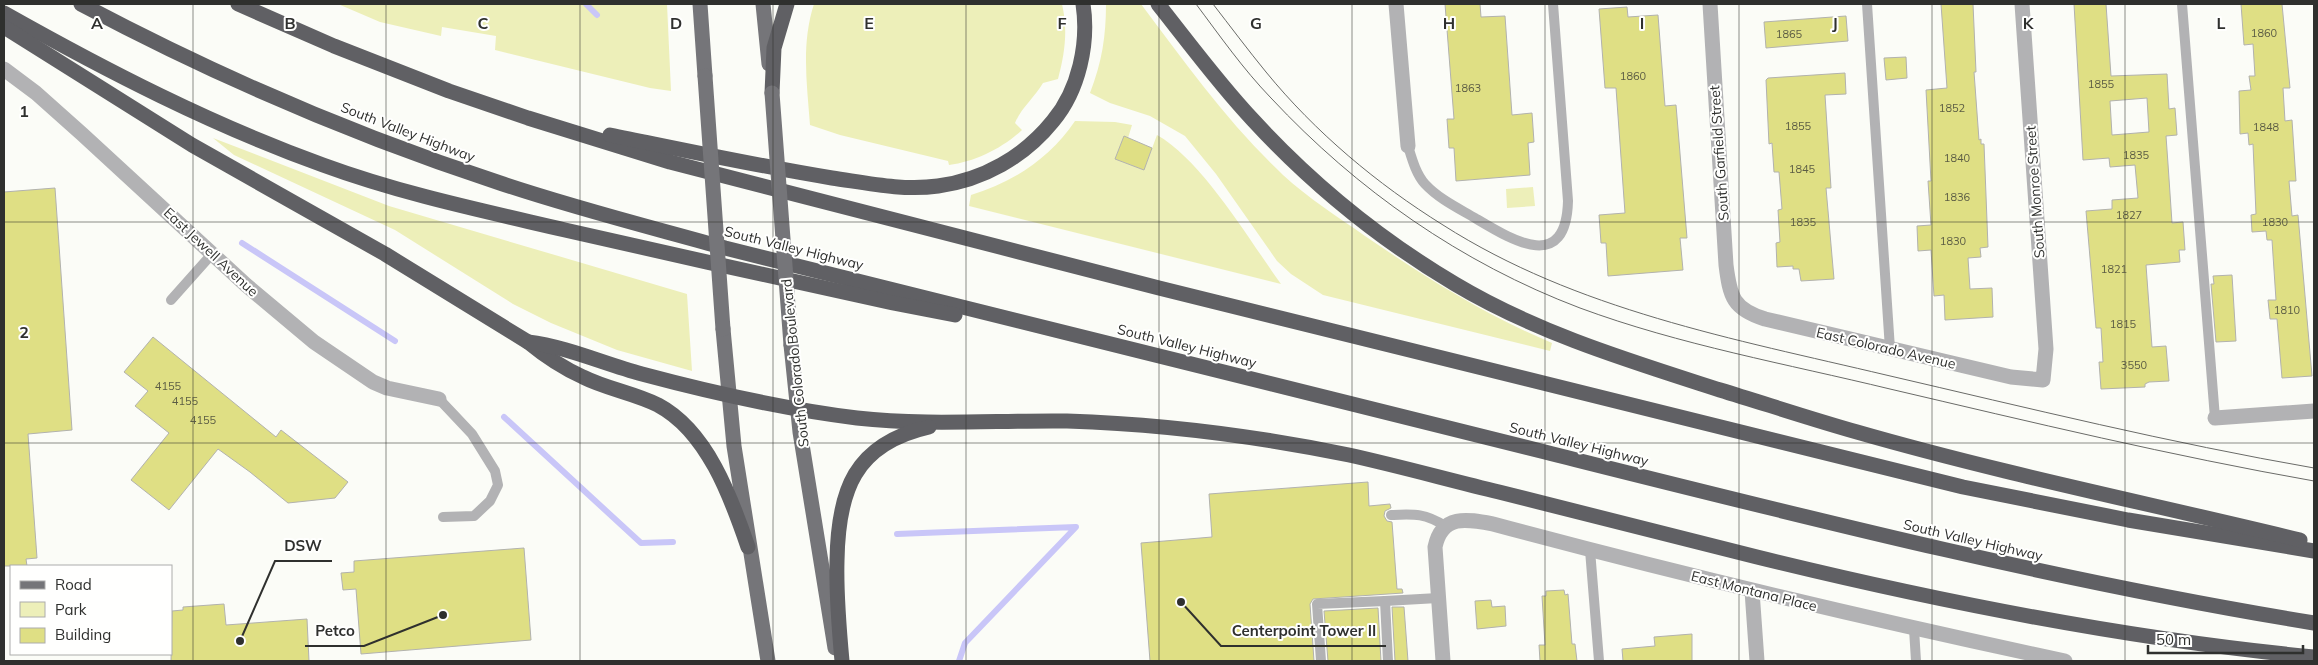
<svg xmlns="http://www.w3.org/2000/svg" width="2318" height="665" viewBox="0 0 2318 665" font-family="Mulish,sans-serif">
	<style>
		.green { fill: #edefb9 }
		.lines { fill: none; stroke-linecap: round; stroke-linejoin: round }
		.stream { stroke: #c9c6f8; stroke-width: 6 }
		.building { fill: #dfdf84; stroke: #b2b2ae; fill-rule: evenodd }
		.lane { stroke: #b2b2b4; stroke-width: 10 }
		.street { stroke: #b2b2b4; stroke-width: 15 }
		.primary { stroke: #757579; stroke-width: 15 }
		.highway { stroke: #606064; stroke-width: 15 }
		.tram { stroke: #6a6b68; stroke-width: 1 }
		.primary-bridge { stroke: #757579; stroke-width: 15 }
		.grid { fill: none; stroke: #2f302e; stroke-width: 1; stroke-opacity: 0.55 }
		.labels { text-anchor: middle; dominant-baseline: central; stroke-width: 4; stroke-linejoin: round; paint-order: stroke }
		.number-label { font-size: 11px; fill: #5b5c44 }
		.street-label { font-size: 14px; fill: #2f302e; stroke: #fffffe }
		.grid-label { font-size: 16px; text-anchor: middle; font-weight: bold; fill: #2f302e; stroke: #fffffe; stroke-width: 4; stroke-linejoin: round; paint-order: stroke }
		.leader { fill: none; stroke: #2f302e; stroke-width: 2 }
		.callout-dot { fill: #2f302e; stroke: #fffffe; stroke-width: 2 }
		.callout-label { font-size: 15px; text-anchor: middle; font-weight: bold; fill: #2f302e; stroke: #fffffe; stroke-width: 4; stroke-linejoin: round; paint-order: stroke }
	</style>
	<rect width="100%" height="100%" fill="#fbfcf7"/>
	<g class="green">
		<path d="M338 4H667L671 91 650 88 495 50 496 36 442 27 441 36 380 22Z"/>
		<path d="M814 4H1062C1068 30 1065 53 1058 79L1043 83C1035 97 1021 108 1015 123L1022 130C1003 148 975 162 949 165L948 161 840 135 810 125C807 84 801 44 814 4Z"/>
		<path d="M1106 4H1141C1186 64 1229 124 1283 175 1308 198 1338 217 1365 236 1425 277 1485 315 1552 343L1550 351 1323 295 1291 274 1277 261 1216 174 1185 136 1150 116 1110 103 1090 93C1102 62 1106 36 1106 4Z"/>
		<path d="M1075 121 1115 122 1132 125 1128 138 1124 137 1115 159 1144 170 1157 135C1203 161 1249 240 1281 284L969 206 971 195C1014 182 1050 158 1075 121Z"/>
		<path d="M213 138 389 206 687 294 692 371 617 350 551 323 513 304 395 230 234 155Z"/>
		<path d="M1533 187 1535 206 1507 208 1506 189Z"/>
	</g>
	<g class="lines">
		<g class="stream">
			<path d="M586 4 597 15"/>
			<path d="M242 243 395 341"/>
			<path d="M504 417 641 543 673 542"/>
			<path d="M897 534 1076 527 965 643 959 661"/>
		</g>
	</g>
	<g class="building">
		<path d="M1445 4H1480L1481 17 1505 16 1512 115 1532 113 1534 142 1528 143 1530 175 1456 181 1454 148H1449L1447 119H1454Z"/>
		<path d="M1941 4H1973L1976 72H1974L1979 140 1981 139V144H1984L1988 247 1980 248 1981 257 1968 258 1970 289 1992 288 1993 317 1945 320 1944 295 1934 296 1931 250 1918 251 1917 226 1931 225 1928 181H1931L1926 90 1947 88Z"/>
		<path d="M2074 4H2106L2111 76 2167 74 2169 109 2175 108 2177 135 2166 136 2168 164 2172 223 2183 222 2185 250H2179L2180 262 2146 265 2152 347 2166 346 2169 381 2149 382 2145 384V387L2101 389 2099 362H2103L2101 328H2096L2086 211 2112 209V200L2138 198 2135 165 2110 167 2109 158 2083 160ZM2147 98 2149 132 2112 135 2110 101Z"/>
		<path d="M2241 4H2282L2290 88H2283L2285 121 2292 120 2296 181H2289L2292 216 2298 215 2312 376 2282 378 2277 319H2270L2268 300H2276L2272 240H2267L2266 231 2252 232 2251 215 2256 214 2253 144 2249 145 2248 133 2240 134 2239 91 2251 90 2249 76H2255L2253 44 2244 45Z"/>
		<path d="M1627 7 1628 17 1658 15 1665 106 1676 105 1687 238H1680L1683 270 1608 276 1606 243H1601L1599 215 1625 213 1616 88H1605L1599 9Z"/>
		<path d="M1846 16 1848 41 1766 48 1764 22Z"/>
		<path d="M1906 57 1907 78 1886 80 1884 58Z"/>
		<path d="M1845 73 1846 94 1825 95 1831 188H1826L1834 279 1801 281 1799 269H1793V266L1777 267 1776 243 1780 242 1778 210 1782 209 1779 172H1774L1772 143 1769 144 1766 80 1768 78Z"/>
		<path d="M1124 136 1152 148 1144 170 1115 159Z"/>
		<path d="M55 188 72 430 28 434 37 558 26 559 27 566H4V192Z"/>
		<path d="M2232 275 2236 341 2216 342 2211 284H2214L2213 276Z"/>
		<path d="M153 337 276 437 281 430 348 482 335 498 288 503 250 472 218 449 169 510 131 480 169 433 135 406 148 391 124 372Z"/>
		<path d="M1368 482 1369 506 1390 504 1391 508 1385 511 1384 516 1387 521 1392 522 1397 589H1402L1403 593 1313 599 1310 604 1314 661H1150L1141 543 1212 537 1209 494Z"/>
		<path d="M524 548 531 640 361 654 356 589 343 590 341 573 354 572V561Z"/>
		<path d="M1564 590 1565 595 1568 594 1572 644H1575L1577 661H1540L1539 645H1545L1542 596H1546V591Z"/>
		<path d="M1491 600 1492 607 1505 606 1506 626 1477 629 1475 601Z"/>
		<path d="M224 604 226 625 307 619 309 661H171L172 611 183 610V607Z"/>
		<path d="M1392 607H1404L1408 661H1395Z"/>
		<path d="M1378 608 1381 661H1328L1324 611Z"/>
		<path d="M1692 634V661H1623L1622 649 1655 646 1654 637Z"/>
	</g>
	<g class="lines">
		<g class="lane">
			<path d="M1867 4 1890 349"/>
			<path d="M2182 4 2215 418"/>
			<path d="M1408 146C1412 159 1416 174 1425 184 1439 199 1458 208 1475 218 1512 240 1566 274 1568 201L1553 4"/>
			<path d="M171 300 212 254"/>
			<path d="M439 399 472 434 495 471 498 485 490 501 474 516 443 517"/>
			<path d="M1391 515C1414 514 1425 513 1445 526"/>
			<path d="M1590 550 1599 661"/>
			<path d="M1385 601 1438 598"/>
			<path d="M1914 629 1916 661"/>
			<path d="M1321 661 1317 604 1385 601 1388 661"/>
		</g>
		<g class="street">
			<path d="M1396 4 1408 146"/>
			<path d="M1710 4 1726 265C1730 297 1733 309 1765 319L2011 377 2043 380 2046 349 2022 4"/>
			<path d="M4 69 36 93 82 134 246 285 314 342 373 382 387 388 439 399"/>
			<path d="M2215 418 2314 411"/>
			<path d="M1752 591 1757 661"/>
			<path d="M1443 661 1435 547C1442 514 1467 519 1493 524 1682 575 1873 620 2065 661"/>
		</g>
		<g class="primary">
			<path d="M700 4 705 76"/>
			<path d="M763 4 769 64"/>
			<path d="M723 329 734 446 768 661"/>
			<path d="M791 345 800 432 835 648"/>
		</g>
		<g class="highway">
			<path d="M81 4C215 75 356 136 500 183 574 208 650 227 725 248 998 316 1272 384 1545 452 1800 516 2055 581 2314 623"/>
			<path d="M238 4 334 46 449 91 528 118 670 162 1159 288 1963 487 2128 520 2314 551"/>
			<path d="M1158 4C1189 43 1219 84 1253 120 1311 183 1381 240 1455 284 1537 333 1630 361 1720 390 1766 404 1811 419 1857 432 2003 474 2152 504 2300 540"/>
			<path d="M4 13C107 71 212 125 323 165 402 194 484 211 565 230 674 255 784 279 893 303L955 315"/>
			<path d="M4 27 192 145 385 254 528 342C545 356 563 368 583 377 607 389 634 393 658 405 707 431 731 497 748 547"/>
			<path d="M772 93 774 48 787 4"/>
			<path d="M610 135C684 150 758 166 832 178 867 183 903 191 938 186 983 180 1024 157 1053 121 1079 90 1089 43 1083 4"/>
			<path d="M528 342C568 347 604 364 642 374 713 393 784 409 857 418 927 426 997 420 1067 421 1162 424 1256 436 1349 455 1399 466 1449 480 1499 492 1585 514 1671 536 1757 557 1940 602 2126 639 2314 657"/>
			<path d="M842 661C839 628 836 595 837 561 838 491 854 444 929 427"/>
		</g>
		<g class="tram">
			<path d="M1196 4C1220 36 1243 69 1271 98 1357 190 1461 263 1580 308 1680 345 1787 364 1890 389 2031 422 2172 456 2314 481"/>
			<path d="M1213 4C1230 26 1248 50 1266 72 1315 132 1377 184 1443 225 1576 310 1734 339 1886 375 2028 408 2170 443 2314 468"/>
		</g>
		<g class="primary-bridge">
			<path d="M705 76 723 329"/>
			<path d="M772 93 791 345"/>
		</g>
	</g>
	<path class="grid" d="M193 4V661M386 4V661M580 4V661M773 4V661M966 4V661M1159 4V661M1352 4V661M1545 4V661M1739 4V661M1932 4V661M2125 4V661M4 222H2314M4 443H2314"/>
	<g class="labels">
		<g class="number-label">
			<text x="2264" y="33">1860</text>
			<text x="1789" y="34">1865</text>
			<text x="1633" y="76">1860</text>
			<text x="2101" y="84">1855</text>
			<text x="1468" y="88">1863</text>
			<text x="1952" y="108">1852</text>
			<text x="1798" y="126">1855</text>
			<text x="2266" y="127">1848</text>
			<text x="2136" y="155">1835</text>
			<text x="1957" y="158">1840</text>
			<text x="1802" y="169">1845</text>
			<text x="1957" y="197">1836</text>
			<text x="2129" y="215">1827</text>
			<text x="1803" y="222">1835</text>
			<text x="2275" y="222">1830</text>
			<text x="1953" y="241">1830</text>
			<text x="2114" y="269">1821</text>
			<text x="2287" y="310">1810</text>
			<text x="2123" y="324">1815</text>
			<text x="2134" y="365">3550</text>
			<text x="168" y="386">4155</text>
			<text x="185" y="401">4155</text>
			<text x="203" y="420">4155</text>
		</g>
		<g class="street-label">
			<text transform="translate(408 132) rotate(21)">South Valley Highway</text>
			<text transform="translate(1719 153) rotate(-94)">South Garfield Street</text>
			<text transform="translate(2035 192) rotate(-94)">South Monroe Street</text>
			<text transform="translate(794 248) rotate(14)">South Valley Highway</text>
			<text transform="translate(211 252) rotate(43)">East Jewell Avenue</text>
			<text transform="translate(1187 346) rotate(14)">South Valley Highway</text>
			<text transform="translate(1886 348) rotate(13)">East Colorado Avenue</text>
			<text transform="translate(795 363) rotate(-96)">South Colorado Boulevard</text>
			<text transform="translate(1579 444) rotate(14)">South Valley Highway</text>
			<text transform="translate(1973 540) rotate(13)">South Valley Highway</text>
			<text transform="translate(1754 591) rotate(14)">East Montana Place</text>
		</g>
	</g>
	<g class="grid-label">
		<text x="97" y="29">A</text>
		<text x="290" y="29">B</text>
		<text x="483" y="29">C</text>
		<text x="676" y="29">D</text>
		<text x="869" y="29">E</text>
		<text x="1062" y="29">F</text>
		<text x="1256" y="29">G</text>
		<text x="1449" y="29">H</text>
		<text x="1642" y="29">I</text>
		<text x="1835" y="29">J</text>
		<text x="2028" y="29">K</text>
		<text x="2221" y="29">L</text>
		<text x="24" y="117">1</text>
		<text x="24" y="338">2</text>
	</g>
	<path class="leader" d="M240 641L275 561H332M1181 602L1221 646H1386M443 615L364 646H305"/>
	<g class="callout-dot">
		<circle cx="240" cy="641" r="5"/>
		<circle cx="1181" cy="602" r="5"/>
		<circle cx="443" cy="615" r="5"/>
	</g>
	<g class="callout-label">
		<text x="303" y="551">DSW</text>
		<text x="1304" y="636">Centerpoint Tower II</text>
		<text x="335" y="636">Petco</text>
	</g>
	<rect width="2318" height="665" fill="none" stroke="#2f302e" stroke-width="10"/>
	<rect x="10" y="565" width="162" height="90" fill="#fffffe" stroke="#acacab"/>
	<rect x="20" y="581" width="25" height="8" fill="#757579" stroke="#acacab"/>
	<text x="55" y="590" font-size="15" fill="#2f302e">Road</text>
	<rect x="20" y="602" width="25" height="15" fill="#edefb9" stroke="#acacab"/>
	<text x="55" y="615" font-size="15" fill="#2f302e">Park</text>
	<rect x="20" y="628" width="25" height="15" fill="#dfdf84" stroke="#acacab"/>
	<text x="55" y="640" font-size="15" fill="#2f302e">Building</text>
	<path d="M2148 645v8h155v-8" fill="none" stroke="#2f302e" stroke-width="2.5"/>
	<text x="2156" y="645" font-size="15" fill="#2f302e" stroke="#fffffe" stroke-width="4" paint-order="stroke">50 m</text>
</svg>
